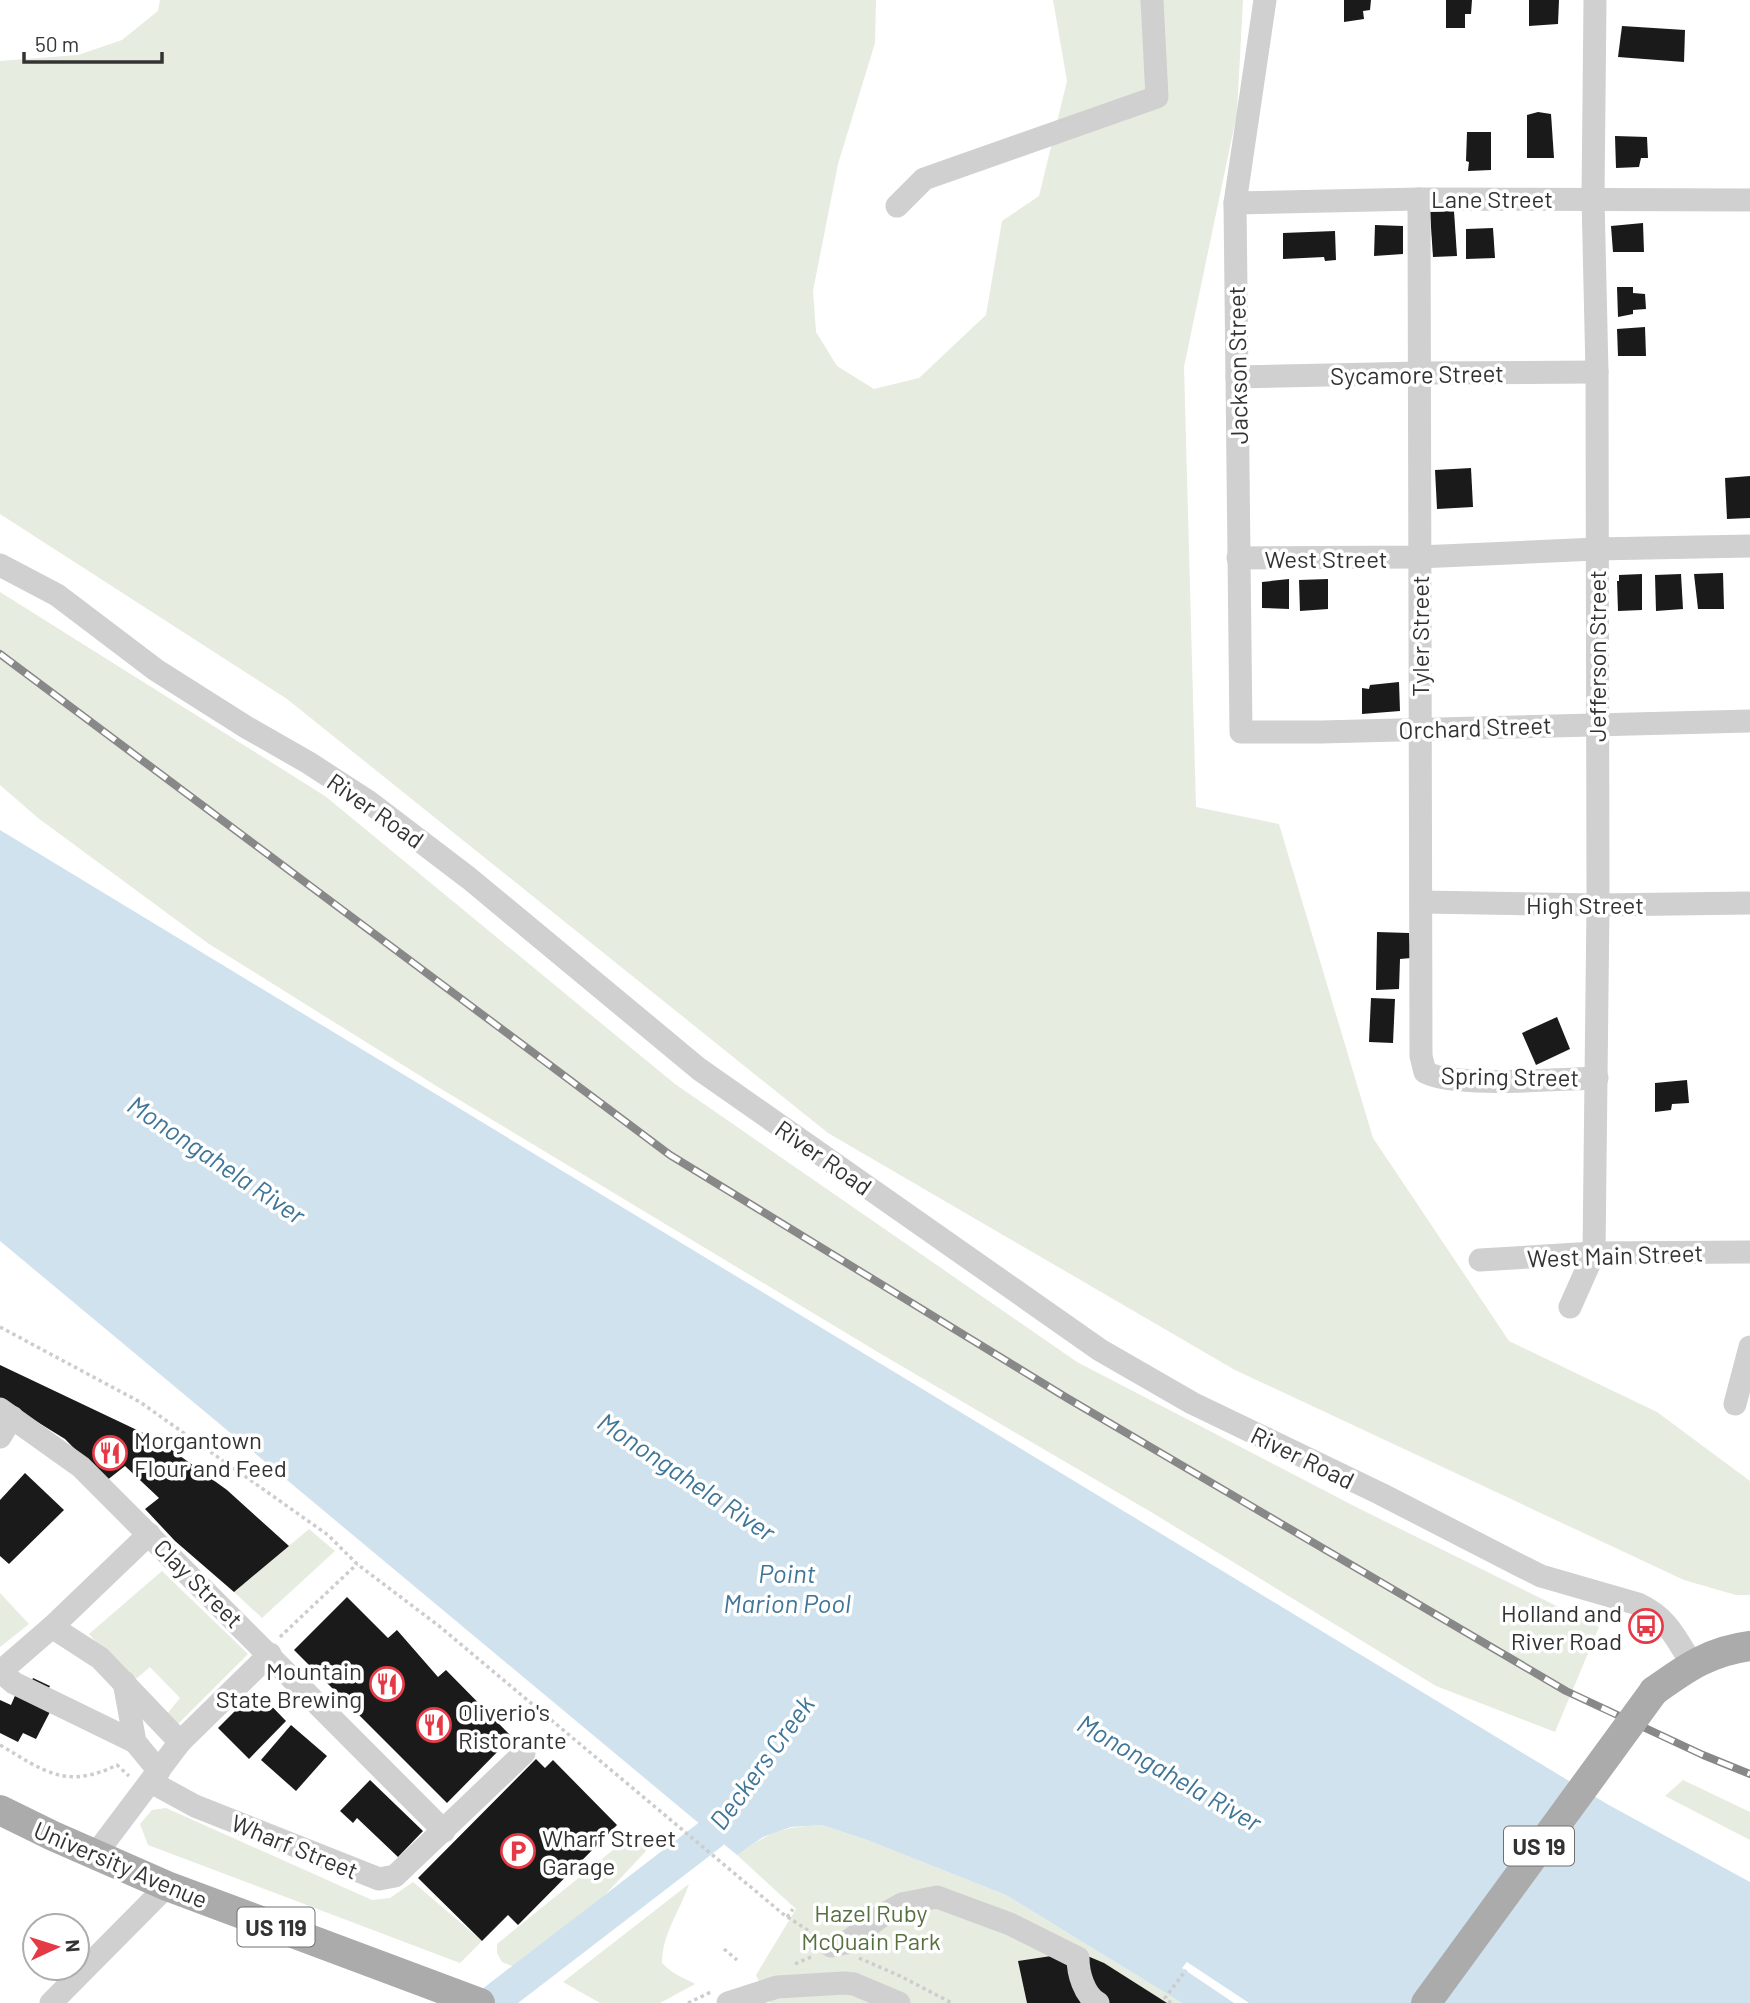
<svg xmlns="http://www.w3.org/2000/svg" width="1750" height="2003" viewBox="0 0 1750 2003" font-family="Barlow,sans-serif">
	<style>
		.green { fill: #e6ecdf }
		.water { fill: #cfe2ee }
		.pier { fill: #fff }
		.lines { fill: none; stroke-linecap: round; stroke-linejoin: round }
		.river { stroke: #cfe2ee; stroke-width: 33 }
		.building { fill: #1a1a1a }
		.path { stroke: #cdcdcd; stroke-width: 3.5; stroke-dasharray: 3.5 3.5; stroke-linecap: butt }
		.minor { stroke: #d0d0d0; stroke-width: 23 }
		.major { stroke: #ababab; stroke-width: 30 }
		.rail-casing { stroke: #888; stroke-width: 8 }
		.rail { stroke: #fff; stroke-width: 5; stroke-dasharray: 16; stroke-linecap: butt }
		.major-bridge { stroke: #ababab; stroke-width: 30 }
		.labels { text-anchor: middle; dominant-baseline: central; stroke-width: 7; stroke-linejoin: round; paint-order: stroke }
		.shield { fill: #fff; stroke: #707070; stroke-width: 2 }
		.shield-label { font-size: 23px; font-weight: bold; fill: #333 }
		.street-label { font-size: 24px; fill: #333; stroke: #fff }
		.poi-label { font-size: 24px; fill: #333; stroke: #fff; text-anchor: start }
		.park-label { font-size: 24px; fill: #56703f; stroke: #fff }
		.water-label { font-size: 26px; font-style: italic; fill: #3f7597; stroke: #fff }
	</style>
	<rect width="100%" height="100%" fill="#fff"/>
	<g class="green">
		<path d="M160 0H876L875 43 838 164 813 291 816 332 837 366 874 389 919 378 986 315 1002 221 1039 196 1067 81 1053 0H1243L1237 113 1184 367 1196 807 1279 824 1373 1138 1509 1341 1657 1412 1750 1481V1595H1736L1684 1580 1235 1370 828 1133 287 699 0 514V61L78 55 122 40 158 11Z"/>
		<path d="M0 592 325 796 675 1084 1077 1362 1360 1509 1599 1627 1555 1732 1436 1686 1151 1512 881 1354 438 1087 209 944 38 818 0 785Z"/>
		<path d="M309 1529 335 1551 262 1618 234 1592Z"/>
		<path d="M162 1571 248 1654 174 1728 167 1714 180 1698 150 1667 131 1683 89 1634Z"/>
		<path d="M0 1593 29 1624 0 1647Z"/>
		<path d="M1683 1780 1750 1812V1840L1665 1796Z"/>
		<path d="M166 1808 372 1900 390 1898 413 1882 482 1941 460 1963 148 1845 140 1824 152 1810Z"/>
		<path d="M822 1825 867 1840 1006 1895 1182 2003H770L756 1975 796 1909 737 1855C769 1832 782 1827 822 1825Z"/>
		<path d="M629 1837H638L646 1841V1851L587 1914 538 1955 521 1966H512L502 1962 497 1953V1944Z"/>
		<path d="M689 1884C680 1911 662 1934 662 1963 675 1976 681 1976 695 1984L660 2003H600L563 1982Z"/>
	</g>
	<path class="water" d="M0 830 1607 1804 1750 1882V2003H1182L1006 1895 867 1840 822 1825 791 1827 763 1837 737 1855 0 1241Z"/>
	<path class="pier" d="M1187 1962 1249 2003H1234L1182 1968Z"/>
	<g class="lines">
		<path class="river" d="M491 2003 711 1834 737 1797"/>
	</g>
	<g class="building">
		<path d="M1344 0H1371L1370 10 1363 11 1364 19 1344 22Z"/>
		<path d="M1446 0H1472L1471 14H1465V28H1446Z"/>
		<path d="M1529 0H1559L1558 24 1529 26Z"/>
		<path d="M1622 26 1685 30 1684 62 1618 57Z"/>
		<path d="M1538 112 1551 114 1554 158H1527V115Z"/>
		<path d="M1467 132H1491V170L1468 171 1469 162 1466 161Z"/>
		<path d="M1615 136 1647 137 1648 158H1641L1639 167 1616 168Z"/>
		<path d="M1454 211 1457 256 1433 257 1430 212Z"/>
		<path d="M1643 223 1644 252H1613L1611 226Z"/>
		<path d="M1375 225 1403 226V254L1374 256Z"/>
		<path d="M1493 228 1495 258 1466 259V229Z"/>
		<path d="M1335 231 1336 260 1325 261 1324 257 1283 259V233Z"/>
		<path d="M1617 287H1633V293L1645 294 1646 309 1633 310V314L1618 317Z"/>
		<path d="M1645 327 1646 356H1618L1617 329Z"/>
		<path d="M1471 468 1473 507 1437 509 1435 470Z"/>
		<path d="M1750 476V518L1727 519 1725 478Z"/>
		<path d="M1723 573 1724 609H1698L1694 574Z"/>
		<path d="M1642 574V610L1618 611 1617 581H1619V575Z"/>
		<path d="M1681 574 1683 609 1656 611 1655 575Z"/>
		<path d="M1289 579V609L1262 608V582Z"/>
		<path d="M1328 579V609L1300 611 1299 580Z"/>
		<path d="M1399 682 1400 711 1362 714V688L1369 689 1370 685Z"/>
		<path d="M1377 932 1409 933 1411 958 1400 959 1399 989 1376 990Z"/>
		<path d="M1371 998 1395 999 1393 1043 1369 1042Z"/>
		<path d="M1557 1017 1570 1049 1536 1065 1522 1033Z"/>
		<path d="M1687 1080 1689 1103 1672 1104 1671 1110 1655 1112V1083Z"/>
		<path d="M0 1365 158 1440 227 1490 289 1546 234 1592 175 1541 145 1509 159 1498 125 1466 106 1481 65 1439 0 1399Z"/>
		<path d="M25 1473 64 1510 9 1564 0 1556V1500Z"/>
		<path d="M347 1597 388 1638 397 1630 438 1677 446 1670 512 1737 447 1803 294 1650Z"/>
		<path d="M33 1678 50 1686 45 1695 51 1710 36 1739 23 1733 18 1742 0 1733V1700L11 1705 17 1691 28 1689Z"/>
		<path d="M256 1690 286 1721 249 1759 218 1728Z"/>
		<path d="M291 1725 327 1756 296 1791 261 1760Z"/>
		<path d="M536 1759 545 1768 553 1760 617 1825 518 1925 508 1915 482 1941 418 1878Z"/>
		<path d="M370 1780 423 1831 398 1857 357 1818 353 1823 340 1811Z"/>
		<path d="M1078 1952 1104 1963 1167 2003H1027L1018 1961Z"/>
	</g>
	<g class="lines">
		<g class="path">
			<path d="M0 1327 140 1402 328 1535 357 1564 439 1626 783 1914 815 1935"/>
			<path d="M280 1637 357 1564"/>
			<path d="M0 1745C44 1771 66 1790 117 1765L129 1776"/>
			<path d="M787 1917 793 1909"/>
			<path d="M724 1949 737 1960"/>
			<path d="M859 1958 900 1976 952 2003"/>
			<path d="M795 1964 813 1956"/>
			<path d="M688 2003 711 1992"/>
			<path d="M1171 2003 1165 1998 1186 1970"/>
		</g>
		<g class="minor">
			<path d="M1265 0 1235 203 1241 732H1321L1750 721"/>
			<path d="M1419 199 1421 1056 1425 1072C1453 1088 1559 1079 1597 1078"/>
			<path d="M1235 203 1419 199 1750 200"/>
			<path d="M897 206 924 179 1157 97 1152 0"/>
			<path d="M1237 377 1420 373 1597 372"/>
			<path d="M1238 558 1419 557 1596 549 1750 546"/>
			<path d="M0 565 57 595 156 670 246 727 309 763 369 802 470 879 699 1069 1100 1350 1192 1403 1381 1494 1521 1566 1541 1576 1638 1604C1668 1618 1675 1637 1692 1664"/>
			<path d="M1421 902 1598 905 1750 903"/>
			<path d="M1480 1260 1594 1253 1750 1252"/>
			<path d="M1570 1307 1594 1253 1598 905 1597 372 1593 198 1595 0"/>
			<path d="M1735 1404 1750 1347"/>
			<path d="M0 1409 81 1467 444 1831"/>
			<path d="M0 1437 12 1417"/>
			<path d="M52 1627 100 1658 180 1742"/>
			<path d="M0 1671 14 1683 135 1742"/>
			<path d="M0 1672 52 1627 149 1534"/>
			<path d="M124 1682 135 1742 159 1771"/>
			<path d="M151 1782 195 1806 379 1879 395 1876 524 1753"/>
			<path d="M95 1855 180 1742 270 1654"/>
			<path d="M831 1946 846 1943 884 1914 902 1904 937 1897 1010 1924 1078 1958C1078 1973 1084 1995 1098 2003"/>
			<path d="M51 2003 167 1886"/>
			<path d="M728 2003 777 1987 844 1983 854 1984 899 2003"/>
		</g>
		<g class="major">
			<path d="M1654 1691C1686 1668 1710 1651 1750 1646"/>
			<path d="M0 1810 53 1836 167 1886 480 2003"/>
		</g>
		<g class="rail-casing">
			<path id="rail" d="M0 654 670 1155 1067 1398 1566 1691 1703 1755 1750 1774"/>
		</g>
		<use href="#rail" class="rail"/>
		<path class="major-bridge" d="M1426 2003 1654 1691"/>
	</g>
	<defs>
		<g id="restaurant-ring" transform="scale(1.75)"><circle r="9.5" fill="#fff" stroke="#e63946" stroke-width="1.5"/><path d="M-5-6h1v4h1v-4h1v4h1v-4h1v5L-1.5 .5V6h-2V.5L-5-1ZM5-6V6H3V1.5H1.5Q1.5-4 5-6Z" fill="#e63946"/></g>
		<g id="bus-ring" transform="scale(1.75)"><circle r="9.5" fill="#fff" stroke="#e63946" stroke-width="1.5"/><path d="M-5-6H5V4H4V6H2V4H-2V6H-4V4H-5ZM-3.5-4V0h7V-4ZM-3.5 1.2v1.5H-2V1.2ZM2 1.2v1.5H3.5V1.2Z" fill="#e63946"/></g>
		<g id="parking-ring" transform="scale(1.75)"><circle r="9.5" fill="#fff" stroke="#e63946" stroke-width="1.5"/><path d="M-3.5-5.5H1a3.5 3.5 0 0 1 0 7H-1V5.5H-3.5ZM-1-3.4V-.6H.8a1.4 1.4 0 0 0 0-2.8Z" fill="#e63946"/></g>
	</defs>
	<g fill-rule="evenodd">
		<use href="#restaurant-ring" x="110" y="1453"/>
		<use href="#bus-ring" x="1646" y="1626"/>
		<use href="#restaurant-ring" x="387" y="1684"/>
		<use href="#restaurant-ring" x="434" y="1725"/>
		<use href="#parking-ring" x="518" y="1851"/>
	</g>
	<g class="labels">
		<g class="shield">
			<rect x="1504" y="1826.5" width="70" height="39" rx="5"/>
			<rect x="237.5" y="1907.5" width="77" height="39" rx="5"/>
		</g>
		<g class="shield-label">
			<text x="1539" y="1846">US 19</text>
			<text x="276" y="1927">US 119</text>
		</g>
		<g class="street-label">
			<text x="1492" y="198">Lane Street</text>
			<text transform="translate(1237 365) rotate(-91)">Jackson Street</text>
			<text transform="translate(1417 374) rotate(-1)">Sycamore Street</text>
			<text x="1326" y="558">West Street</text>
			<text transform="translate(1419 636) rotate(-90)">Tyler Street</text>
			<text transform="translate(1596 656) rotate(-90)">Jefferson Street</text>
			<text transform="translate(1475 727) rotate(-2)">Orchard Street</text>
			<text transform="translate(376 810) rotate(35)">River Road</text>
			<text x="1585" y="904">High Street</text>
			<text transform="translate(1510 1076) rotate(1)">Spring Street</text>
			<text transform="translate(824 1157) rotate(35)">River Road</text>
			<text transform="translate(1615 1255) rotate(-2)">West Main Street</text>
			<text transform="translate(1303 1457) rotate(26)">River Road</text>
			<text transform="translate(199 1583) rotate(45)">Clay Street</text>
			<text transform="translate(295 1846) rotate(22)">Wharf Street</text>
			<text transform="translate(121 1864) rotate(23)">University Avenue</text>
		</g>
		<g class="poi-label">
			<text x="134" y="1439">Morgantown<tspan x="134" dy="28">Flour and Feed</tspan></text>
			<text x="1622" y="1612" text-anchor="end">Holland and<tspan x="1622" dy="28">River Road</tspan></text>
			<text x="362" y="1670" text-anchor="end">Mountain<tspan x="362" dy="28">State Brewing</tspan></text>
			<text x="458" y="1711">Oliverio's<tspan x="458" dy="28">Ristorante</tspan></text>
			<text x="542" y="1837">Wharf Street<tspan x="542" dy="28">Garage</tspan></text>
		</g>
		<g class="park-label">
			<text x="871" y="1912">Hazel Ruby<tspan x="871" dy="28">McQuain Park</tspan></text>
		</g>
		<g class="water-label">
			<text transform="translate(217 1159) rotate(34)">Monongahela River</text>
			<text transform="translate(687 1476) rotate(34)">Monongahela River</text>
			<text x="787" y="1572">Point<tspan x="787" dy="30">Marion Pool</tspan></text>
			<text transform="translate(761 1762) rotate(-54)">Deckers Creek</text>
			<text transform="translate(1170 1772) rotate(30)">Monongahela River</text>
		</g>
	</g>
	<g transform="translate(56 1947) rotate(86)"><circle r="33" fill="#ffffff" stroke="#adadad" stroke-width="2"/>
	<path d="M0-5L12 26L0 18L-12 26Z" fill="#e63946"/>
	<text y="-10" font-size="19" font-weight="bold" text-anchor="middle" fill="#333333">N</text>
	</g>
	<path d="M24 52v10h138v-10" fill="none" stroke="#333333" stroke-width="3.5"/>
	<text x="35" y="52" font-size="21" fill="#333333" stroke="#ffffff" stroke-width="5" paint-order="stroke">50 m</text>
</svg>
